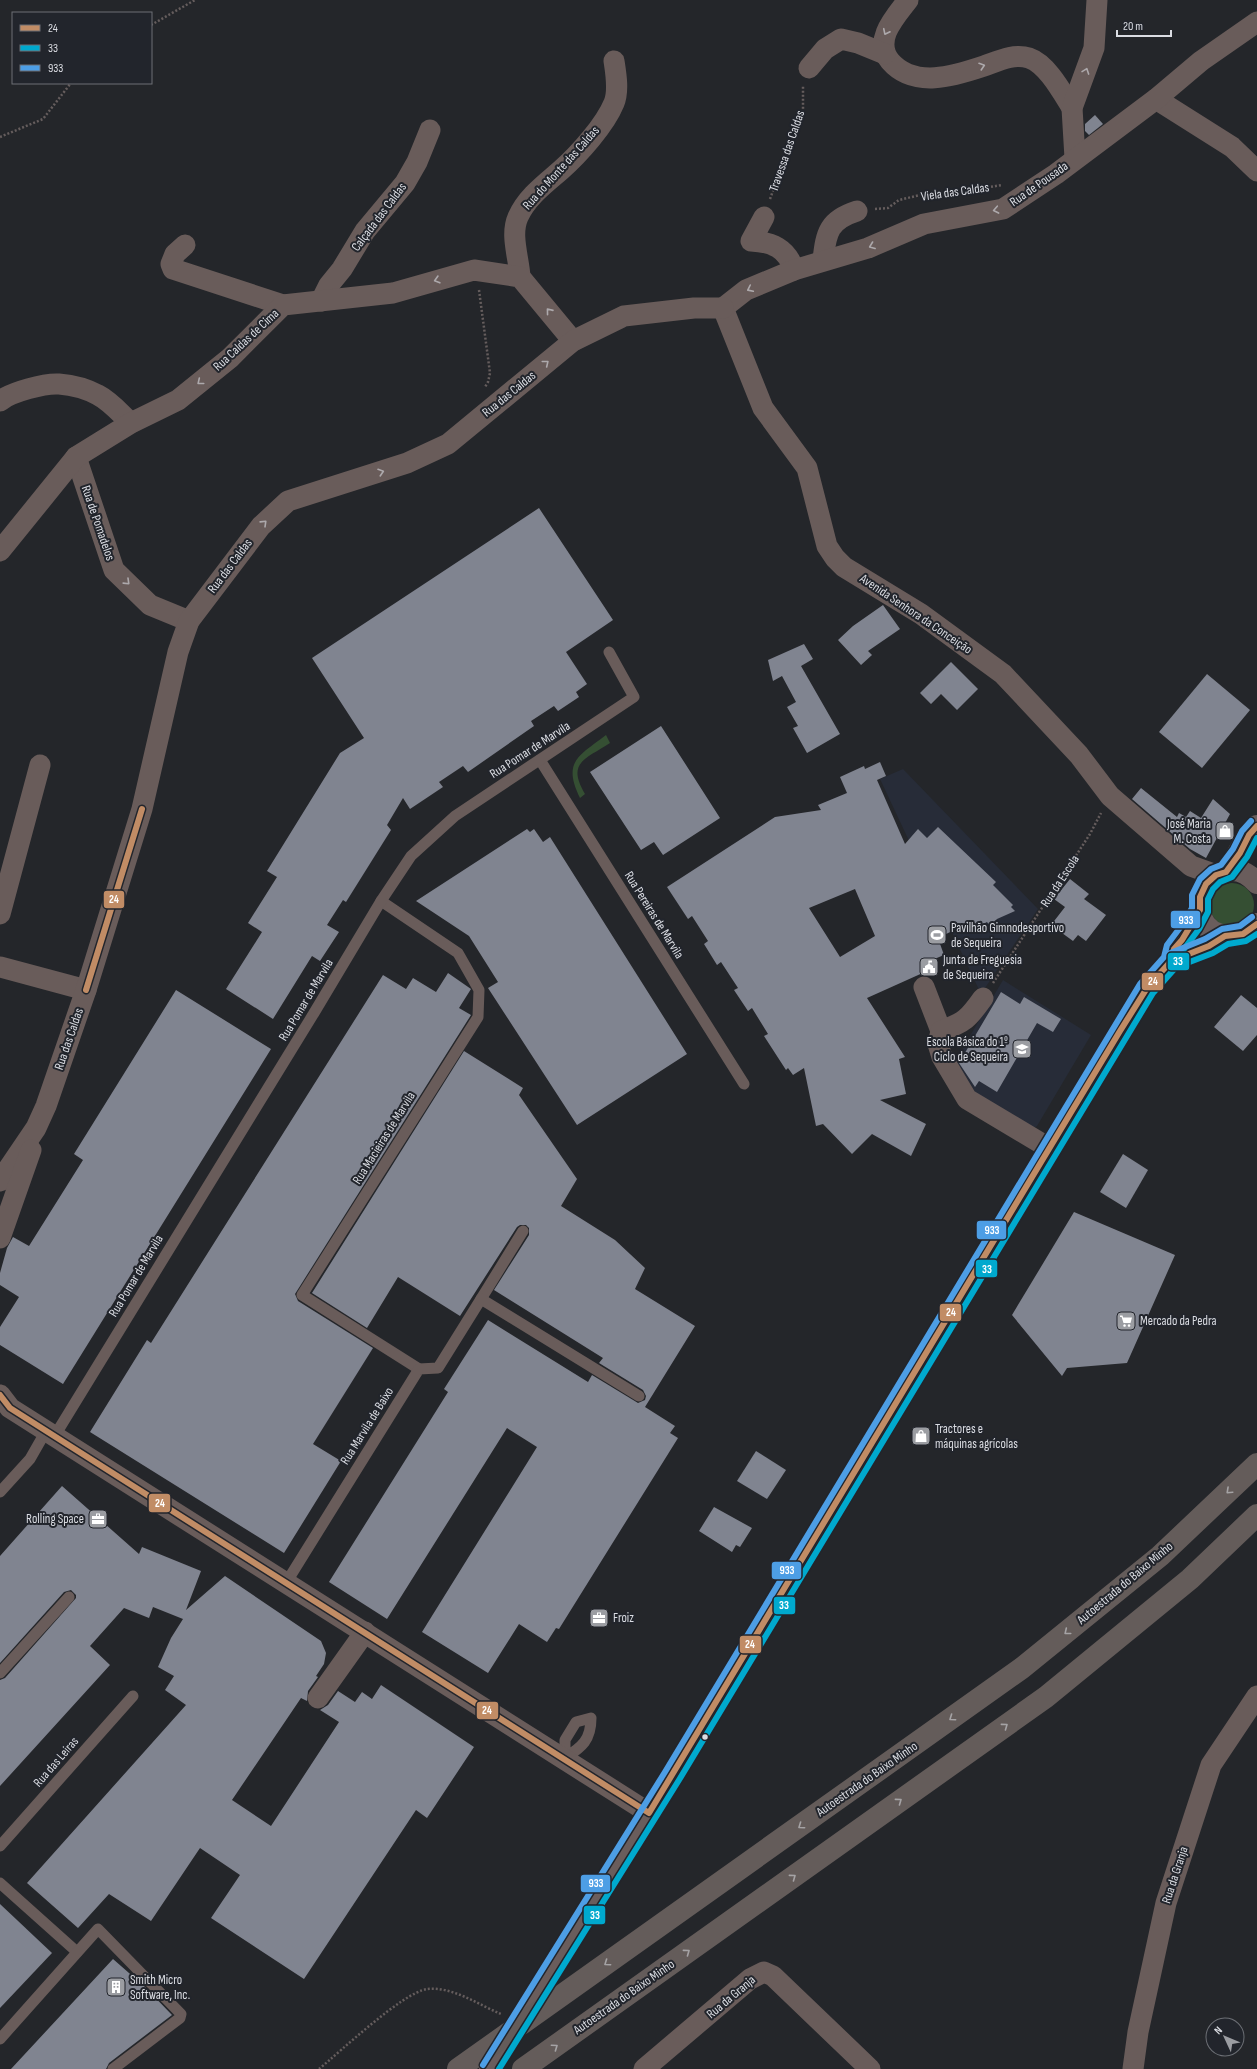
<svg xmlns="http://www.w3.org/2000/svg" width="1257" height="2069" viewBox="0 0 1257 2069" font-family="'Sofia Sans Condensed',sans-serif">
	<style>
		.built { fill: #272c38 }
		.green { fill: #354f33 }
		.building { fill: #808490; fill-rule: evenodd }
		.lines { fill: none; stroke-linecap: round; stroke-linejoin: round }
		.path { stroke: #655d5d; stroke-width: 2.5; stroke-dasharray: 2 2; stroke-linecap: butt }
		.service { stroke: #695c5a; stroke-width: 11 }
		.minor { stroke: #695c5a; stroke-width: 21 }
		.primary { stroke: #6a5d5c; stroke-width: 22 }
		.motorway { stroke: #645c5a; stroke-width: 22 }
		.bus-1-casing { stroke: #22252c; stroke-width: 9 }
		.bus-2-casing { stroke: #22252c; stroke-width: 9 }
		.bus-3-casing { stroke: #22252c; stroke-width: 9 }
		.bus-1 { stroke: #c18c65; stroke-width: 6 }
		.bus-2 { stroke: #00a9ce; stroke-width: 6 }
		.bus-3 { stroke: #4d9ee5; stroke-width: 6 }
		.oneway { stroke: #ada9ac }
		.oneway2 { stroke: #a5a3a5 }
		.bus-dot { fill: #dbdde3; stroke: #22252c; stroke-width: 1.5 }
		.labels { text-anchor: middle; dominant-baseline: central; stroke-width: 4; stroke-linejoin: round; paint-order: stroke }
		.street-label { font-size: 13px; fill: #dbdde3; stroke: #22252c }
		.poi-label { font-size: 13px; fill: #dbdde3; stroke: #22252c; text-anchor: start }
		.line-badge { stroke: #22252c; stroke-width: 1.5 }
		.badge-label { font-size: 11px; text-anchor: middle; font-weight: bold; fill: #fff }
	</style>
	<rect width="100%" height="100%" fill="#24262a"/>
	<g class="built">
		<path d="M903 769 1038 909 981 994 880 779Z"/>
		<path d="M1003 980 1091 1035 1037 1126 1034 1128 969 1089 954 1063Z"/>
	</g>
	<g class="green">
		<path d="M606 735 610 743C586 759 566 762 585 794L580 798C562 761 579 756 606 735Z"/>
		<circle cx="1232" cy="905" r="22"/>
	</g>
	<g class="building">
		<path d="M1095 115 1103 124 1089 135 1085 131V124Z"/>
		<path d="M539 508 613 620 566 652 587 684 576 692 579 697 558 711 554 706 531 721 534 726 468 772 463 766 439 782 443 787 410 809 403 798 387 825 391 830 346 902 343 900 327 925 339 932 320 961 312 956 273 1019 226 989 262 932 248 923 277 877 267 871 340 753 364 738 312 658Z"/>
		<path d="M883 605 900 629 868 651 872 655 861 665 838 640 853 626Z"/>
		<path d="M804 644 813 659 801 666 840 734 807 753 793 728 798 726 787 707 796 702 782 676 773 681 768 660Z"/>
		<path d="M951 662 978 689 957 710 941 694 931 704 920 693Z"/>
		<path d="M1207 674 1250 710 1202 768 1159 732Z"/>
		<path d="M661 726 720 818 663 855 654 842 641 850 590 772Z"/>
		<path d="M880 762 886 776 877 780 905 844 918 829 927 838 938 827 996 882 993 885 1013 905 1011 907 1015 911 997 919 990 926 987 922 977 927 973 921 944 935 946 938 939 941 944 955 932 960 936 967 867 998 905 1057 899 1059 906 1094 880 1100 926 1124 911 1156 872 1134 852 1154 823 1124 816 1126 804 1068 793 1075 788 1068 786 1070 764 1036 768 1034 752 1008 748 1011 734 990 738 988 721 962 717 965 704 944 708 941 692 916 688 919 667 887 775 817 821 810 818 805 847 793 840 777 864 766 865 769ZM855 889 875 936 840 957 809 908Z"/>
		<path d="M1141 788 1177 817 1179 813 1186 817 1190 811 1201 818 1213 799 1230 814 1206 858 1190 849 1132 799Z"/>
		<path d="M527 829 530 832 534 829 543 842 550 837 687 1054 577 1125 488 988 498 982 469 936 416 901Z"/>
		<path d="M1070 879 1089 894 1084 899 1106 915 1086 941 1078 935 1073 941 1051 925 1065 907 1054 899Z"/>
		<path d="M448 973 471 989 459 1008 471 1015 295 1294 298 1301 373 1348 313 1444 341 1461 284 1553 90 1432 147 1340 151 1343 383 975 406 989 413 978 436 992Z"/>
		<path d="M176 990 271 1049 63 1384 0 1345V1327L19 1297 0 1285V1273L7 1248 13 1237 29 1246 83 1160 74 1154Z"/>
		<path d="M1001 992 1020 1004 1024 997 1061 1019 1053 1032 1037 1023 997 1092 979 1081 975 1087 959 1063Z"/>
		<path d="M1241 995 1257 1008V1035L1243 1051 1214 1027Z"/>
		<path d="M464 1051 523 1088 519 1095 577 1179 561 1206 615 1240 645 1268 635 1289 695 1326 645 1407 675 1426 670 1433 678 1438 559 1629 556 1628 547 1642 519 1624 488 1673 422 1632 537 1447 507 1428 387 1619 329 1582 448 1392 444 1389 488 1320 588 1382 592 1375 638 1403 645 1400 646 1396 643 1390 599 1363 603 1358 494 1290 529 1235V1228L526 1225H520L517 1227 460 1316 398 1277 367 1328 312 1293Z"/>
		<path d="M1123 1154 1148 1170 1126 1208 1100 1192Z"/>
		<path d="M1074 1212 1175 1255 1127 1363 1067 1368 1062 1376 1012 1315Z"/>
		<path d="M756 1451 786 1470 767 1499 737 1481Z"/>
		<path d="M62 1486 139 1554 142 1547 201 1571 186 1610 225 1576 321 1641 326 1653 324 1664 316 1676 318 1677 308 1691 307 1701 301 1698 232 1800 271 1826 339 1722 320 1710 328 1705 338 1691 355 1702 362 1692 372 1699 381 1685 474 1747 427 1818 416 1810 304 1979 211 1918 240 1875 200 1848 151 1921 109 1894 78 1928 27 1883 186 1705 165 1690 174 1676 158 1667 171 1638 183 1619 153 1607 149 1618 124 1608 90 1646 110 1665 0 1786V1680L5 1678 76 1598V1595L71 1590 64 1592 0 1663V1556Z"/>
		<path d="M714 1507 752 1528 740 1547 736 1545 732 1552 699 1531Z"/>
		<path d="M0 1904 52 1953 0 2008Z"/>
		<path d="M113 1959 145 1987 172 2015 109 2063 106 2069H11Z"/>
	</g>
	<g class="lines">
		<g class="path">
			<path d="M151 25 195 0"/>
			<path d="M0 137 43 119 71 83"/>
			<path d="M770 199 803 109V86"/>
			<path d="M875 209 888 208 899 200 933 192H960L1002 185"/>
			<path d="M479 290 490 373 488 382 485 387"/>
			<path d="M993 983 1090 834 1101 813"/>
			<path d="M319 2069C341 2051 402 1993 427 1989 452 1986 479 2005 501 2014"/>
		</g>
		<g class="service">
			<path d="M540 760 744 1084"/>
			<path d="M381 901 458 953 479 990 478 1017 302 1295 419 1369"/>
			<path d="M481 1299 523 1231"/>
			<path d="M54 1437 314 1013 381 901 411 856 455 816 634 697 609 652"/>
			<path d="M0 1492 30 1459 46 1431"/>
			<path d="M286 1583 419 1369 438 1368 481 1299 639 1396"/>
			<path d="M0 1673 69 1597"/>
			<path d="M591 1718C591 1740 582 1747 565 1758V1740L576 1722Z"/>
			<path d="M0 1846 133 1696"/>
			<path d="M0 1883 77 1952"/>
			<path d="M0 2039 98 1929 181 2014 180 2018 113 2069"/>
		</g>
		<g class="minor">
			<path d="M908 0C895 17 873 40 890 61 914 89 954 76 984 66 998 61 1014 53 1029 58 1047 64 1062 92 1072 108"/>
			<path d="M809 68 825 49 841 39 858 43 885 54"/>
			<path d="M1156 99 1232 147 1257 171"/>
			<path d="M1075 158 1072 108 1094 48 1097 0"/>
			<path d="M764 217 751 241C772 242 787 248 794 270"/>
			<path d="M185 245 175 254 171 264 173 269 283 305"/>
			<path d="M823 260C826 232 829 220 857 211"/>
			<path d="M520 277C519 258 510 235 518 217 527 197 545 184 561 170 579 154 605 125 614 103 619 91 616 74 614 61"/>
			<path d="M321 301 329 285 342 269 365 231 405 183 417 162 430 130"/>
			<path d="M723 308 763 408 807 468 827 546 835 558 844 567 921 614 1003 674 1079 755 1110 796 1191 866 1216 875"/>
			<path d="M723 308 746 290 794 270 868 248 924 224 1003 209 1056 174 1156 99 1201 61 1257 22"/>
			<path d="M0 401C11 392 45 383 59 384 71 385 87 389 98 395 110 401 121 414 131 423"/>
			<path d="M76 457 114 570 150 605 189 621"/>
			<path d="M0 551 76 457 131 423 178 400 230 358 283 305 393 293 474 270 520 277 573 341"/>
			<path d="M0 914 40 765"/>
			<path d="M0 967 86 990"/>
			<path d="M924 987 941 1031"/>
			<path d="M983 998C968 1019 965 1022 941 1031L938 1044 942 1057 967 1099 1049 1148"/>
			<path d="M0 1181 36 1128 46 1106 86 990 142 809 178 652 189 621 261 526 288 501 407 463 448 444 573 341 624 316 694 308H723"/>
			<path d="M0 1238 31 1150"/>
			<path d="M0 1395 10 1408 649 1813"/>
			<path d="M318 1698 365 1632"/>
			<path d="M644 2069 750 1979 764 1972 773 1976 870 2069"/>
			<path d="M1133 2069 1138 2032 1166 1903 1211 1765 1257 1696"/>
		</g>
		<g class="primary">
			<path d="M1226 872C1237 857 1244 839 1257 826"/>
			<path d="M1257 883C1214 837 1170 928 1227 936 1239 937 1249 933 1257 924"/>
			<path d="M1171 961 1209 946 1225 936"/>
			<path d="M490 2069 672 1776 1120 1031 1147 988 1171 961 1174 949 1182 940 1200 910"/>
		</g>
		<g class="motorway">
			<path d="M458 2069 1022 1668 1160 1556 1257 1464"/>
			<path d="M523 2069 1046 1697 1190 1579 1257 1515"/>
		</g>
		<g class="bus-1-casing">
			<g id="bus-1">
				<path d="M1171 961 1209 946 1225 936 1243 934 1257 924"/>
				<path d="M86 990 142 809"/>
				<path d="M0 1395 10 1408 649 1813 1120 1031 1147 988 1171 961 1174 949 1182 940 1200 910V897L1206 884 1216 875 1226 872 1240 853 1249 835 1257 826"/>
			</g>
		</g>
		<g class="bus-2-casing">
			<g id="bus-2">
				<path d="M1174 968 1213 953 1228 944 1246 941 1257 934"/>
				<path d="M499 2069 679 1780 1153 993 1177 966 1181 953 1199 929 1208 912V899L1213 889 1220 882 1232 877 1247 857 1257 838"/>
			</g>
		</g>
		<g class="bus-3-casing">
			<g id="bus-3">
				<path d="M1168 954 1205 939 1222 929 1240 926 1252 917"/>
				<path d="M483 2065 665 1772 1140 984 1164 957 1167 945 1185 921 1192 908V895L1200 879 1211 869 1221 865 1233 849 1242 831 1251 821"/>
			</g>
		</g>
		<use href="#bus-1" class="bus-1"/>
		<use href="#bus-2" class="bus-2"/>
		<use href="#bus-3" class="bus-3"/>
	</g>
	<defs><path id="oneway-chevron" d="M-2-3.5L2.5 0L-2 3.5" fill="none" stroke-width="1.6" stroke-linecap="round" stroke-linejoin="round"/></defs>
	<g class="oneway">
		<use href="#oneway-chevron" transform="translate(886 32) rotate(116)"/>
		<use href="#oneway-chevron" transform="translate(982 66) rotate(-18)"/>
		<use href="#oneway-chevron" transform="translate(1086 71) rotate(-70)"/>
		<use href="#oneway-chevron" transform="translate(996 210) rotate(169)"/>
		<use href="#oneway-chevron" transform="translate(872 246) rotate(159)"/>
		<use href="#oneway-chevron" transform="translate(437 280) rotate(164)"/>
		<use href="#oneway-chevron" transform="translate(750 289) rotate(154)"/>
		<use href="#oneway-chevron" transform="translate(549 311) rotate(-129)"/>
		<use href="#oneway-chevron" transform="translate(546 363) rotate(-39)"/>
		<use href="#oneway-chevron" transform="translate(200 382) rotate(141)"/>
		<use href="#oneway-chevron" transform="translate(381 472) rotate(-18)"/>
		<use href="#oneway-chevron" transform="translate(264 523) rotate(-44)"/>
		<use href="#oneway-chevron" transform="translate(127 582) rotate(44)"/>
	</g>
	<g class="oneway2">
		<use href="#oneway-chevron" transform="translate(1229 1491) rotate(137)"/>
		<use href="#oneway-chevron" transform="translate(1067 1632) rotate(141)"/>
		<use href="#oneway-chevron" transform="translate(952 1718) rotate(145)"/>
		<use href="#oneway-chevron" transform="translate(1005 1726) rotate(-36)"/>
		<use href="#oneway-chevron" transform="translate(899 1801) rotate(-36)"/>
		<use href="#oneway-chevron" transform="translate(801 1826) rotate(145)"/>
		<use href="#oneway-chevron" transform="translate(793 1877) rotate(-36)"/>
		<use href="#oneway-chevron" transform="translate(687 1952) rotate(-36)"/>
		<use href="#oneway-chevron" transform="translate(607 1963) rotate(145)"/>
		<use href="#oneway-chevron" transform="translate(555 2047) rotate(-35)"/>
	</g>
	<defs>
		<g id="shop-square" transform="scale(1)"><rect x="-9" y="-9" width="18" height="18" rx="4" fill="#9b9da2" stroke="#22252c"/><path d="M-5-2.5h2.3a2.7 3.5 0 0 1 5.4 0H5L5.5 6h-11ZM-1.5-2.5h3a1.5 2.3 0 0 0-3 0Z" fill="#fff"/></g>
		<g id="stadium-square" transform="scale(1)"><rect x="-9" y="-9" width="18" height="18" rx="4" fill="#9b9da2" stroke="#22252c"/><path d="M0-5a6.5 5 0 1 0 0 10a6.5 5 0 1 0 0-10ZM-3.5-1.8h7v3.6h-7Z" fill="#fff"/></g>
		<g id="civic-square" transform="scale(1)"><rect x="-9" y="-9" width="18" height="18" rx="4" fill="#9b9da2" stroke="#22252c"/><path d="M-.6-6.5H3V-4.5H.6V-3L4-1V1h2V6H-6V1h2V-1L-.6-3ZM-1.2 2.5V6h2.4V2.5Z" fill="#fff"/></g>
		<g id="school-square" transform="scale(1)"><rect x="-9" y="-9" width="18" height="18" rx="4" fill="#9b9da2" stroke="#22252c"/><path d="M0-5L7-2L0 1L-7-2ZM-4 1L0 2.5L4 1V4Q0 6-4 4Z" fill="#fff"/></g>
		<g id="supermarket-square" transform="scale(1)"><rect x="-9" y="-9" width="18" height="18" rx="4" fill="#9b9da2" stroke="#22252c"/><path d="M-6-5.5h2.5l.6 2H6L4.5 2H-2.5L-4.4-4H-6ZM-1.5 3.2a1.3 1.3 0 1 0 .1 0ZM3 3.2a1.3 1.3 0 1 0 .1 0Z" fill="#fff"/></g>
		<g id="office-square" transform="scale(1)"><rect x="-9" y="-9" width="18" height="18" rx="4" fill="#9b9da2" stroke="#22252c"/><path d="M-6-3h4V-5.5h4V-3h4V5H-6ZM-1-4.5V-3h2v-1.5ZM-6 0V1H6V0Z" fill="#fff"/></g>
		<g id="building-square" transform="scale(1)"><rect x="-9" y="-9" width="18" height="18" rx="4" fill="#9b9da2" stroke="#22252c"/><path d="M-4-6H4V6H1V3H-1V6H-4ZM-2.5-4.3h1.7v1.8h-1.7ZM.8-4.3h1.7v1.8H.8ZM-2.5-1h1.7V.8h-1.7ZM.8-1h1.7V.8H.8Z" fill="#fff"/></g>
	</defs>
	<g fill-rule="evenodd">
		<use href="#shop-square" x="1225" y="831"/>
		<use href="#stadium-square" x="937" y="935"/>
		<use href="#civic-square" x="929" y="967"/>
		<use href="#school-square" x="1022" y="1049"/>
		<use href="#supermarket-square" x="1126" y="1321"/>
		<use href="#shop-square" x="921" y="1436"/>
		<use href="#office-square" x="98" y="1519"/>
		<use href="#office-square" x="599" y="1618"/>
		<use href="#building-square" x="116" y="1987"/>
	</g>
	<circle class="bus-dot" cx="705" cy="1737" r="3.5"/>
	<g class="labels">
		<g class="street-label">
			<text transform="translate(787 151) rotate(-71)">Travessa das Caldas</text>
			<text transform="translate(561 168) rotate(-48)">Rua do Monte das Caldas</text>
			<text transform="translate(1039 184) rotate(-35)">Rua de Pousada</text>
			<text transform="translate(955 192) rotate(-8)">Viela das Caldas</text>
			<text transform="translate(379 217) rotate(-53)">Calçada das Caldas</text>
			<text transform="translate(246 340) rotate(-43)">Rua Caldas de Cima</text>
			<text transform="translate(509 394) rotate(-39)">Rua das Caldas</text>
			<text transform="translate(98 523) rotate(71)">Rua de Pomadelos</text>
			<text transform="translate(230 566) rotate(-53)">Rua das Caldas</text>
			<text transform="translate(916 614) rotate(34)">Avenida Senhora da Conceição</text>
			<text transform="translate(530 750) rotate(-33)">Rua Pomar de Marvila</text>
			<text transform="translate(1060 881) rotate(-57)">Rua da Escola</text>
			<text transform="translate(654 915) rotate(58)">Rua Pereiras de Marvila</text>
			<text transform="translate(306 1000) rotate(-59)">Rua Pomar de Marvila</text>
			<text transform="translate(69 1039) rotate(-71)">Rua das Caldas</text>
			<text transform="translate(384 1138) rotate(-58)">Rua Macieiras de Marvila</text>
			<text transform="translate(136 1276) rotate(-59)">Rua Pomar de Marvila</text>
			<text transform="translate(367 1426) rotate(-58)">Rua Marvila de Baixo</text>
			<text transform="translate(1125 1583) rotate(-40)">Autoestrada do Baixo Minho</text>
			<text transform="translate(56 1762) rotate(-49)">Rua das Leiras</text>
			<text transform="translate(867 1779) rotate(-35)">Autoestrada do Baixo Minho</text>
			<text transform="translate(1175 1875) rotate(-72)">Rua da Granja</text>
			<text transform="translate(624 1997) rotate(-35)">Autoestrada do Baixo Minho</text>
			<text transform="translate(731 1997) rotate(-40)">Rua da Granja</text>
		</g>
		<g class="poi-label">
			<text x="1211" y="824" text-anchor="end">José Maria<tspan x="1211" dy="15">M. Costa</tspan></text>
			<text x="951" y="928">Pavilhão Gimnodesportivo<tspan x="951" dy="15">de Sequeira</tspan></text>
			<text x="943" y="960">Junta de Freguesia<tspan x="943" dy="15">de Sequeira</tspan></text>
			<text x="1008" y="1042" text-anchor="end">Escola Básica do 1º<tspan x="1008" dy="15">Ciclo de Sequeira</tspan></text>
			<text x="1140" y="1321">Mercado da Pedra</text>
			<text x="935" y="1429">Tractores e<tspan x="935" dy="15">máquinas agrícolas</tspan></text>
			<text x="84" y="1519" text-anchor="end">Rolling Space</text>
			<text x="613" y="1618">Froiz</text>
			<text x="130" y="1980">Smith Micro<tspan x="130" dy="15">Software, Inc.</tspan></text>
		</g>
	</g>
	<g class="line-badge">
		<rect x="103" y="890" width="22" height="19" rx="4" fill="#c18c65"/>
		<rect x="1170" y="910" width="31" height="19" rx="4" fill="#4d9ee5"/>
		<rect x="1167" y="952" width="23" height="19" rx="4" fill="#00a9ce"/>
		<rect x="1141" y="972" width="23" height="19" rx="4" fill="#c18c65"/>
		<rect x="976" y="1220" width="31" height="20" rx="4" fill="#4d9ee5"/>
		<rect x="975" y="1259" width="23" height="19" rx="4" fill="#00a9ce"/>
		<rect x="939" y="1303" width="23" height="19" rx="4" fill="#c18c65"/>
		<rect x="148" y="1493" width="23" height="20" rx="4" fill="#c18c65"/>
		<rect x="771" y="1561" width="31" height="19" rx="4" fill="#4d9ee5"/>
		<rect x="773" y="1596" width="23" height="19" rx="4" fill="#00a9ce"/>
		<rect x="739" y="1635" width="23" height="19" rx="4" fill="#c18c65"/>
		<rect x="476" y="1701" width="23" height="19" rx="4" fill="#c18c65"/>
		<rect x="580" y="1874" width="31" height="19" rx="4" fill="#4d9ee5"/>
		<rect x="583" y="1905" width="23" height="20" rx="4" fill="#00a9ce"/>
	</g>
	<g class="badge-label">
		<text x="114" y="903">24</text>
		<text x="1186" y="924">933</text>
		<text x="1178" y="965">33</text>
		<text x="1153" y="985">24</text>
		<text x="992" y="1234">933</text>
		<text x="987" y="1273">33</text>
		<text x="951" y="1316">24</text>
		<text x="160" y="1507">24</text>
		<text x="787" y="1574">933</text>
		<text x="784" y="1609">33</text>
		<text x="750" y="1648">24</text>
		<text x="487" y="1714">24</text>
		<text x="596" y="1887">933</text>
		<text x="595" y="1919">33</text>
	</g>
	<rect x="12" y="12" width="140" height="72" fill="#22252c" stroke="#6c6f75"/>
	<rect x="20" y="25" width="20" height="6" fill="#c18c65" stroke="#6c6f75"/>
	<text x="48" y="32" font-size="12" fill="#dbdde3">24</text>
	<rect x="20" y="45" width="20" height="6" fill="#00a9ce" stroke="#6c6f75"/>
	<text x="48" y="52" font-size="12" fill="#dbdde3">33</text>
	<rect x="20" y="65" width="20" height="6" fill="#4d9ee5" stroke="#6c6f75"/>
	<text x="48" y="72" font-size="12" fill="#dbdde3">933</text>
	<g transform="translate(1225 2037) rotate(314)"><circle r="19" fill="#22252c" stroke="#6c6f75"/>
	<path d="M0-3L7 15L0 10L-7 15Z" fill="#9b9da2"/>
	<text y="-6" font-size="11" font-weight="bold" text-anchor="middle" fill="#dbdde3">N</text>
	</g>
	<path d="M1117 30v6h54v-6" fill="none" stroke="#dbdde3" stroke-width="2"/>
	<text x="1123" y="30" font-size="12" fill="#dbdde3" stroke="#22252c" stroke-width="3" paint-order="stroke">20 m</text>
</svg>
